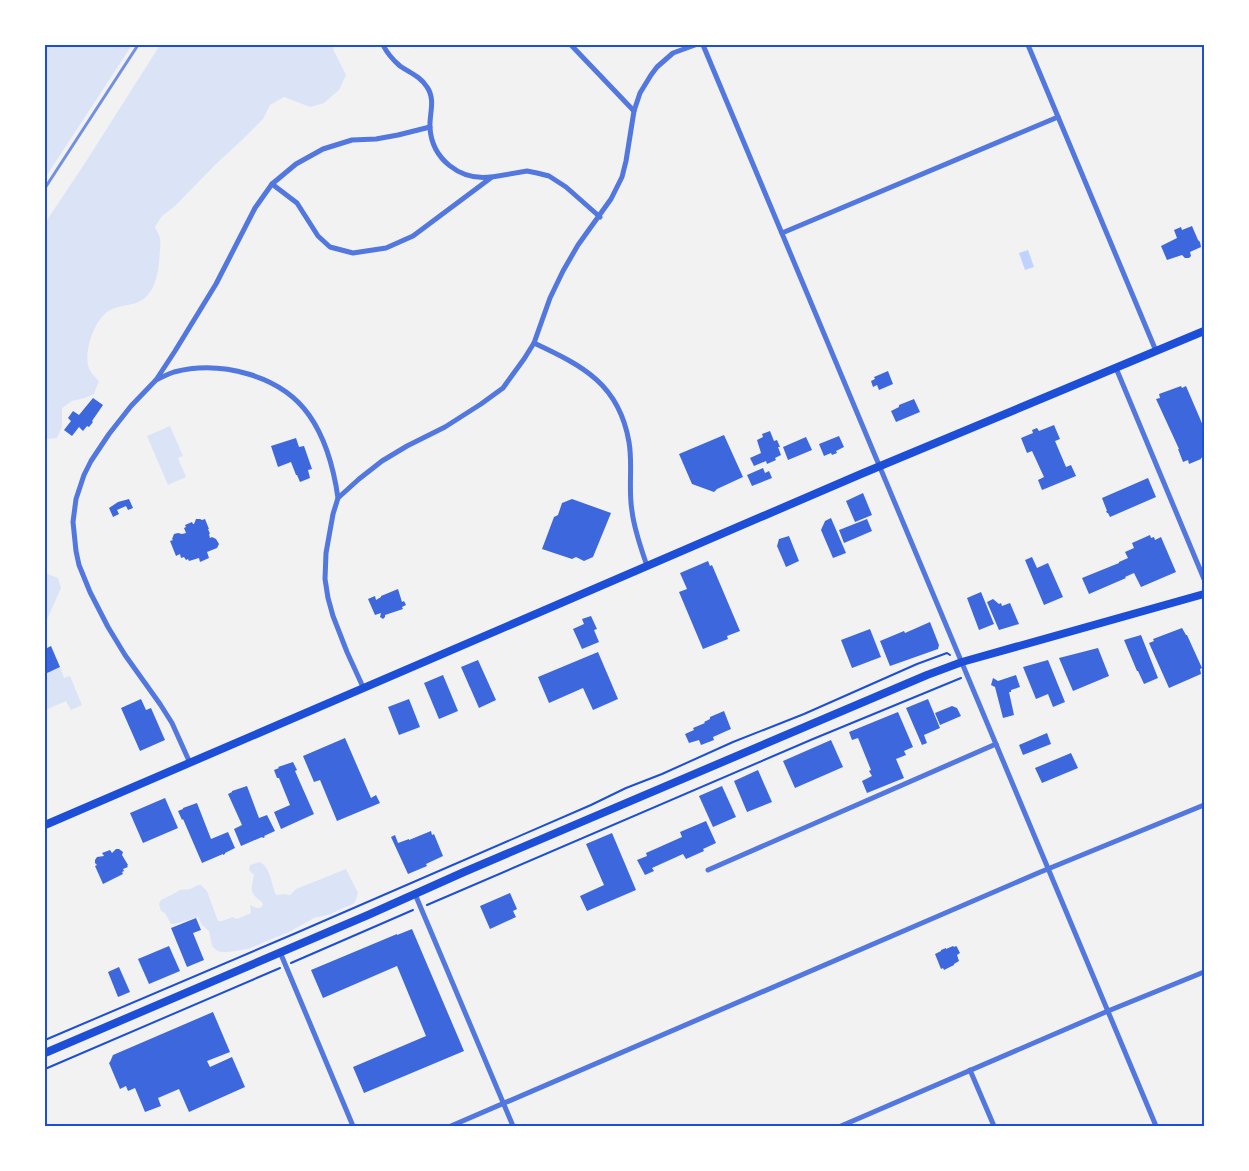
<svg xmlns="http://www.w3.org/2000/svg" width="1249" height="1171" viewBox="0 0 1249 1171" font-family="Ubuntu,sans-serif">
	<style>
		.green { fill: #dbe4f7 }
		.water { fill: #bfd3fe }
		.building { fill: #3d67dc }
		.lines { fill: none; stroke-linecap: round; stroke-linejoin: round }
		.path { stroke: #1d4ed8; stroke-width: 2 }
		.minor { stroke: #5277de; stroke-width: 5 }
		.secondary { stroke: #1d4ed8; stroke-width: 8 }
		.rail { stroke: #7290e2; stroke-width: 3 }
		.neatline { fill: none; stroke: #1d4ed8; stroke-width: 2 }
	</style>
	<rect width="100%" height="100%" fill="#f2f2f2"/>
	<g class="green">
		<path d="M45 45H132L45 178Z"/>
		<path d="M160 45H332L334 51 346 75 339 90 324 103 310 107 284 97 270 105 263 119 241 141 217 163 175 206 162 216 155 227C157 231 159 235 160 238 161 242 160 246 160 250 159 266 158 285 146 297 135 307 121 304 110 310 94 320 85 348 88 365 89 371 95 377 99 381L94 394 85 398 72 401 62 408V427L57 438 49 439 45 438V223L85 163Z"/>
		<path d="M170 426 183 456 178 458 186 477 168 485 147 436Z"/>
		<path d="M45 573 58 578 61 588 45 624Z"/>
		<path d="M60 667 64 678 70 676 82 705 71 710 66 701 45 710V674Z"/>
		<path d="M260 862C271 868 271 884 276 895L284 894 290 895 296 889 346 869 358 893 355 902 353 904 341 909 331 914 314 918 291 931 248 949 227 952H220L216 950 212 946 209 931 202 925 198 917 178 923 171 924 165 913 161 911 159 904 161 900 175 893 180 890 190 889 198 885H201L207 891 218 921H222L233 917 237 919 251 913 250 905C256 907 258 911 263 905L262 902C249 893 251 890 254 875L249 870 250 865Z"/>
	</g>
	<path class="water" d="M1028 250 1034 267 1025 270 1019 253Z"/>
	<g class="building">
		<path d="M1192 226 1198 240 1200 242 1201 247 1190 252 1191 256 1189 258H1185L1182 255 1167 260 1161 246 1177 238 1174 230 1181 227 1182 230Z"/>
		<path d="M888 371 893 384 879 390 877 385 873 387 871 381 875 379 874 377Z"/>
		<path d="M1181 386 1182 388 1186 386 1204 428V457L1201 458V459L1189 464 1188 460 1183 462 1178 449H1179L1156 399 1160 398 1159 394Z"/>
		<path d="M93 398 103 405 92 421 93 422 89 427 87 426 83 431 79 427 72 436 64 430 71 421 68 418 73 411 79 415Z"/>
		<path d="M914 399 920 412 896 422 891 411 899 407V405Z"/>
		<path d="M1054 425 1060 439 1055 441 1066 467 1071 465 1076 476 1042 490 1038 480 1044 477 1032 451 1027 453 1021 438 1033 433 1032 430 1037 428 1039 431Z"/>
		<path d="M770 431 774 441 777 440 780 447H778L781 455 775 458 776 460 767 464 766 461 754 466 750 458 761 453 757 440 763 437 762 434Z"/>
		<path d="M724 435 743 477 717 489 714 492 692 484 679 454Z"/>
		<path d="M839 436 844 447 836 451 837 453 832 455 831 453 824 456 819 444Z"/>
		<path d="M806 437 812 450 788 460 783 447Z"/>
		<path d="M296 438 299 447 304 446 312 469 308 470 310 478 300 482 297 475H296L291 462 278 467 271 446Z"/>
		<path d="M763 468 765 473 769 471 772 478 752 486 747 475Z"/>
		<path d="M1148 478 1156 497 1110 517 1108 513H1107L1106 511H1107L1102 498Z"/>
		<path d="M863 493 872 515 855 522 846 501Z"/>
		<path d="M129 499 133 508 128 510 126 506 117 510 119 514 113 517 109 508 118 502Z"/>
		<path d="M572 499 611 513 593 557 584 561 576 557 572 559 542 549 554 517 558 515 562 503Z"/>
		<path d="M831 518 846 553 833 558 821 530 825 521Z"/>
		<path d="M196 519H200L202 520 205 519 209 529H208L210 534H209L210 538 212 537 216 539 219 544 217 548 207 552 209 558 200 562 199 558 189 561 188 559 186 560 184 557 181 558 180 554 176 556 170 541 173 540 172 539 174 534 178 533 182 534 186 533 184 528 186 527 185 525 192 522 193 524H194Z"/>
		<path d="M867 519 872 531 844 543 839 530Z"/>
		<path d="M1150 535 1151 538 1154 537 1155 540 1161 537 1176 572 1141 587 1134 573 1125 577 1126 578 1089 594 1082 578 1119 563V562L1128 558 1125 552 1134 548 1132 543Z"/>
		<path d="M789 536 799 561 786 567 777 546 779 539Z"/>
		<path d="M1032 557 1037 568 1048 563 1063 597 1044 605 1025 560Z"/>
		<path d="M708 561 710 566 712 565 740 631 727 636 728 639 703 649 679 592 687 589 680 573Z"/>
		<path d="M398 589 402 602 404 601 406 605 402 607 403 609 385 615V617L383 619 380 617 381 613 375 615 368 599 375 596 376 600 381 597V596Z"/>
		<path d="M981 592 994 624 979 630 967 598Z"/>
		<path d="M993 599 999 604 1001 603 1002 606 1010 603 1019 624 999 630 987 602Z"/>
		<path d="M591 616 597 629 594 630 599 642 582 649 573 629 584 624 582 619Z"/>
		<path d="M930 622 939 645 938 649 890 666 880 641 904 631 905 633Z"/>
		<path d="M1182 628 1186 635H1187L1202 668 1200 669 1201 674 1169 688 1149 643 1154 641 1153 639Z"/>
		<path d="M870 629 881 657 852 668 841 640Z"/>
		<path d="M1141 635 1158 678 1144 684 1138 671H1137L1124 640Z"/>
		<path d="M51 646 60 667 45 674V649Z"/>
		<path d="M1098 648 1109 676 1073 691 1059 658Z"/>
		<path d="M598 652 618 699 593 710 583 688 549 703 538 677Z"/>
		<path d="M478 660 496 700 479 708 461 667Z"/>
		<path d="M1048 660 1065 702 1053 707 1048 694 1036 699 1023 667Z"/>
		<path d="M443 675 458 711 439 719 424 683Z"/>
		<path d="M1016 675 1020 687 1011 690V692H1009L1014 715 1003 718 995 687 991 685 993 678 998 681Z"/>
		<path d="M141 699 146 710 151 708 165 740 140 751 121 708Z"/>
		<path d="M409 699 420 727 399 735 388 707Z"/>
		<path d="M928 699 940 728 924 735 927 743 922 745 906 708Z"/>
		<path d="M952 706 957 708 961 716 940 725 935 713Z"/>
		<path d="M724 711 731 729 713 737 714 740 701 745 699 740 689 743 685 734 694 730 693 728 705 723 704 722 710 719V717Z"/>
		<path d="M898 712 913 747 904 751 906 755 896 759 904 778 867 793 862 781 872 776 869 771 871 770 858 738 852 740 849 732Z"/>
		<path d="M1047 733 1051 744 1023 755 1019 745Z"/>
		<path d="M345 738 371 798 376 795 380 803 337 821 320 780 314 782 303 756Z"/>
		<path d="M831 740 843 767 795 788 783 761Z"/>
		<path d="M1071 753 1078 768 1042 783 1035 768Z"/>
		<path d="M293 762 297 770 295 771 314 814 281 829 274 812 290 805 279 778H277L274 770 279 768 278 767Z"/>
		<path d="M758 770 772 802 747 812 734 781Z"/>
		<path d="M247 786 259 818 267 815 275 831 264 836 265 837 263 838 262 837 241 846 234 829 242 825 228 794 232 792V791Z"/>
		<path d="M722 786 736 817 713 827 699 796Z"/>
		<path d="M165 798 178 828 143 843 130 813Z"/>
		<path d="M197 803 211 839 228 832 235 848 225 853V854L223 855V854L202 863 183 819 182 820 178 811 183 809V808Z"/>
		<path d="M706 821 716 843 703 849 704 851 686 859 683 854 652 868 654 871 645 875 637 860 647 856 646 853 682 837 680 832Z"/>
		<path d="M431 831 432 835 434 834 443 856 426 864 427 866 408 874 391 837 395 835 398 843 409 839V840Z"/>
		<path d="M612 833 636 890 587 911 580 896 604 885 586 844Z"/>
		<path d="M116 849H119L123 852 122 855 128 865 127 866 128 867 123 869 124 871 122 872 123 874 103 884 95 866 97 865 95 863V860L97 857 104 856 102 853 110 850 112 853Z"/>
		<path d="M510 893 517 909 513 911 516 917 490 929 480 906Z"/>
		<path d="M196 918 201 930 193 933 204 960 187 967 171 928Z"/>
		<path d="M412 929 464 1051 364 1093 353 1067 426 1036 397 966 323 998 311 970 397 934V935Z"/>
		<path d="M169 946 180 971 149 984 138 959Z"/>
		<path d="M953 946 954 947 956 946 957 947 960 953 957 955 959 961 954 964V965L944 970 943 968 941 969 935 954 941 951V950L946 948V949Z"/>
		<path d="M119 967 130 992 118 997 108 972Z"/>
		<path d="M213 1012 230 1052 207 1061 210 1067 232 1057 245 1087 189 1112 179 1089 158 1098 161 1106 145 1112 135 1088 128 1091 126 1086 120 1089 109 1063 110 1062 113 1055Z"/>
	</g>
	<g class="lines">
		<g class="path">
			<path d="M427 905 813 739 961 678"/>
			<path d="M291 963 413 910"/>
			<path d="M45 1040 296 933 591 805 626 788 662 774 733 742 804 714 917 664 947 653 950 655"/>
			<path d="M45 1069 280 968"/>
		</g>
		<g class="minor">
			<path d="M383 45C387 53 393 60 400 66 410 73 420 76 427 87 436 100 429 114 430 128 432 159 460 181 491 177"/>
			<path d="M571 45 634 111"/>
			<path d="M703 45 1156 1126"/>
			<path d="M1028 45 1156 351"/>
			<path d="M272 184 297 203 318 236 330 247 353 253 386 248 413 236 492 177 527 171 537 173 549 176 566 187 600 217"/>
			<path d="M782 233 1058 117"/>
			<path d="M534 343C583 366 619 384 629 442 633 465 628 488 632 511 634 529 641 548 647 566"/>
			<path d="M1116 368 1204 579"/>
			<path d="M156 380C162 377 168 374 174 372 220 360 281 375 309 415 326 439 334 470 338 498"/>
			<path d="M363 687 347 652 333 616 328 598 325 579 326 553 333 514 338 498 359 479 382 461 407 446 445 427 481 404 503 388 524 359 534 343 550 298 563 271 578 245 611 199 622 177 626 161 634 111 640 93 651 75 657 67 673 53 695 45"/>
			<path d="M190 763 172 723 160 704 125 655 108 627 90 592 79 565 76 551 73 522 76 499 84 475 91 461 109 434 131 406 156 380 175 351 216 284 255 208 272 184 296 164 323 149 352 140 376 139 398 135 430 127"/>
			<path d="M708 870 996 744"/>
			<path d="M415 894 513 1126"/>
			<path d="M280 952 353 1126"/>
			<path d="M970 1070 994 1126"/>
			<path d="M451 1126 1038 873 1204 805"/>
			<path d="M841 1126 1108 1011 1204 972"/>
		</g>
		<g class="secondary">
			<path d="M45 825 861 474 1204 331"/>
			<path d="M45 1053 368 915 464 872 927 675 962 662 1204 594"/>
		</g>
		<path class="rail" d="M45 188 138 45"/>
	</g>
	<rect width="1249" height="1171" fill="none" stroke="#ffffff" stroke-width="92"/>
	<rect x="46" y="46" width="1157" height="1079" class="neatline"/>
</svg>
